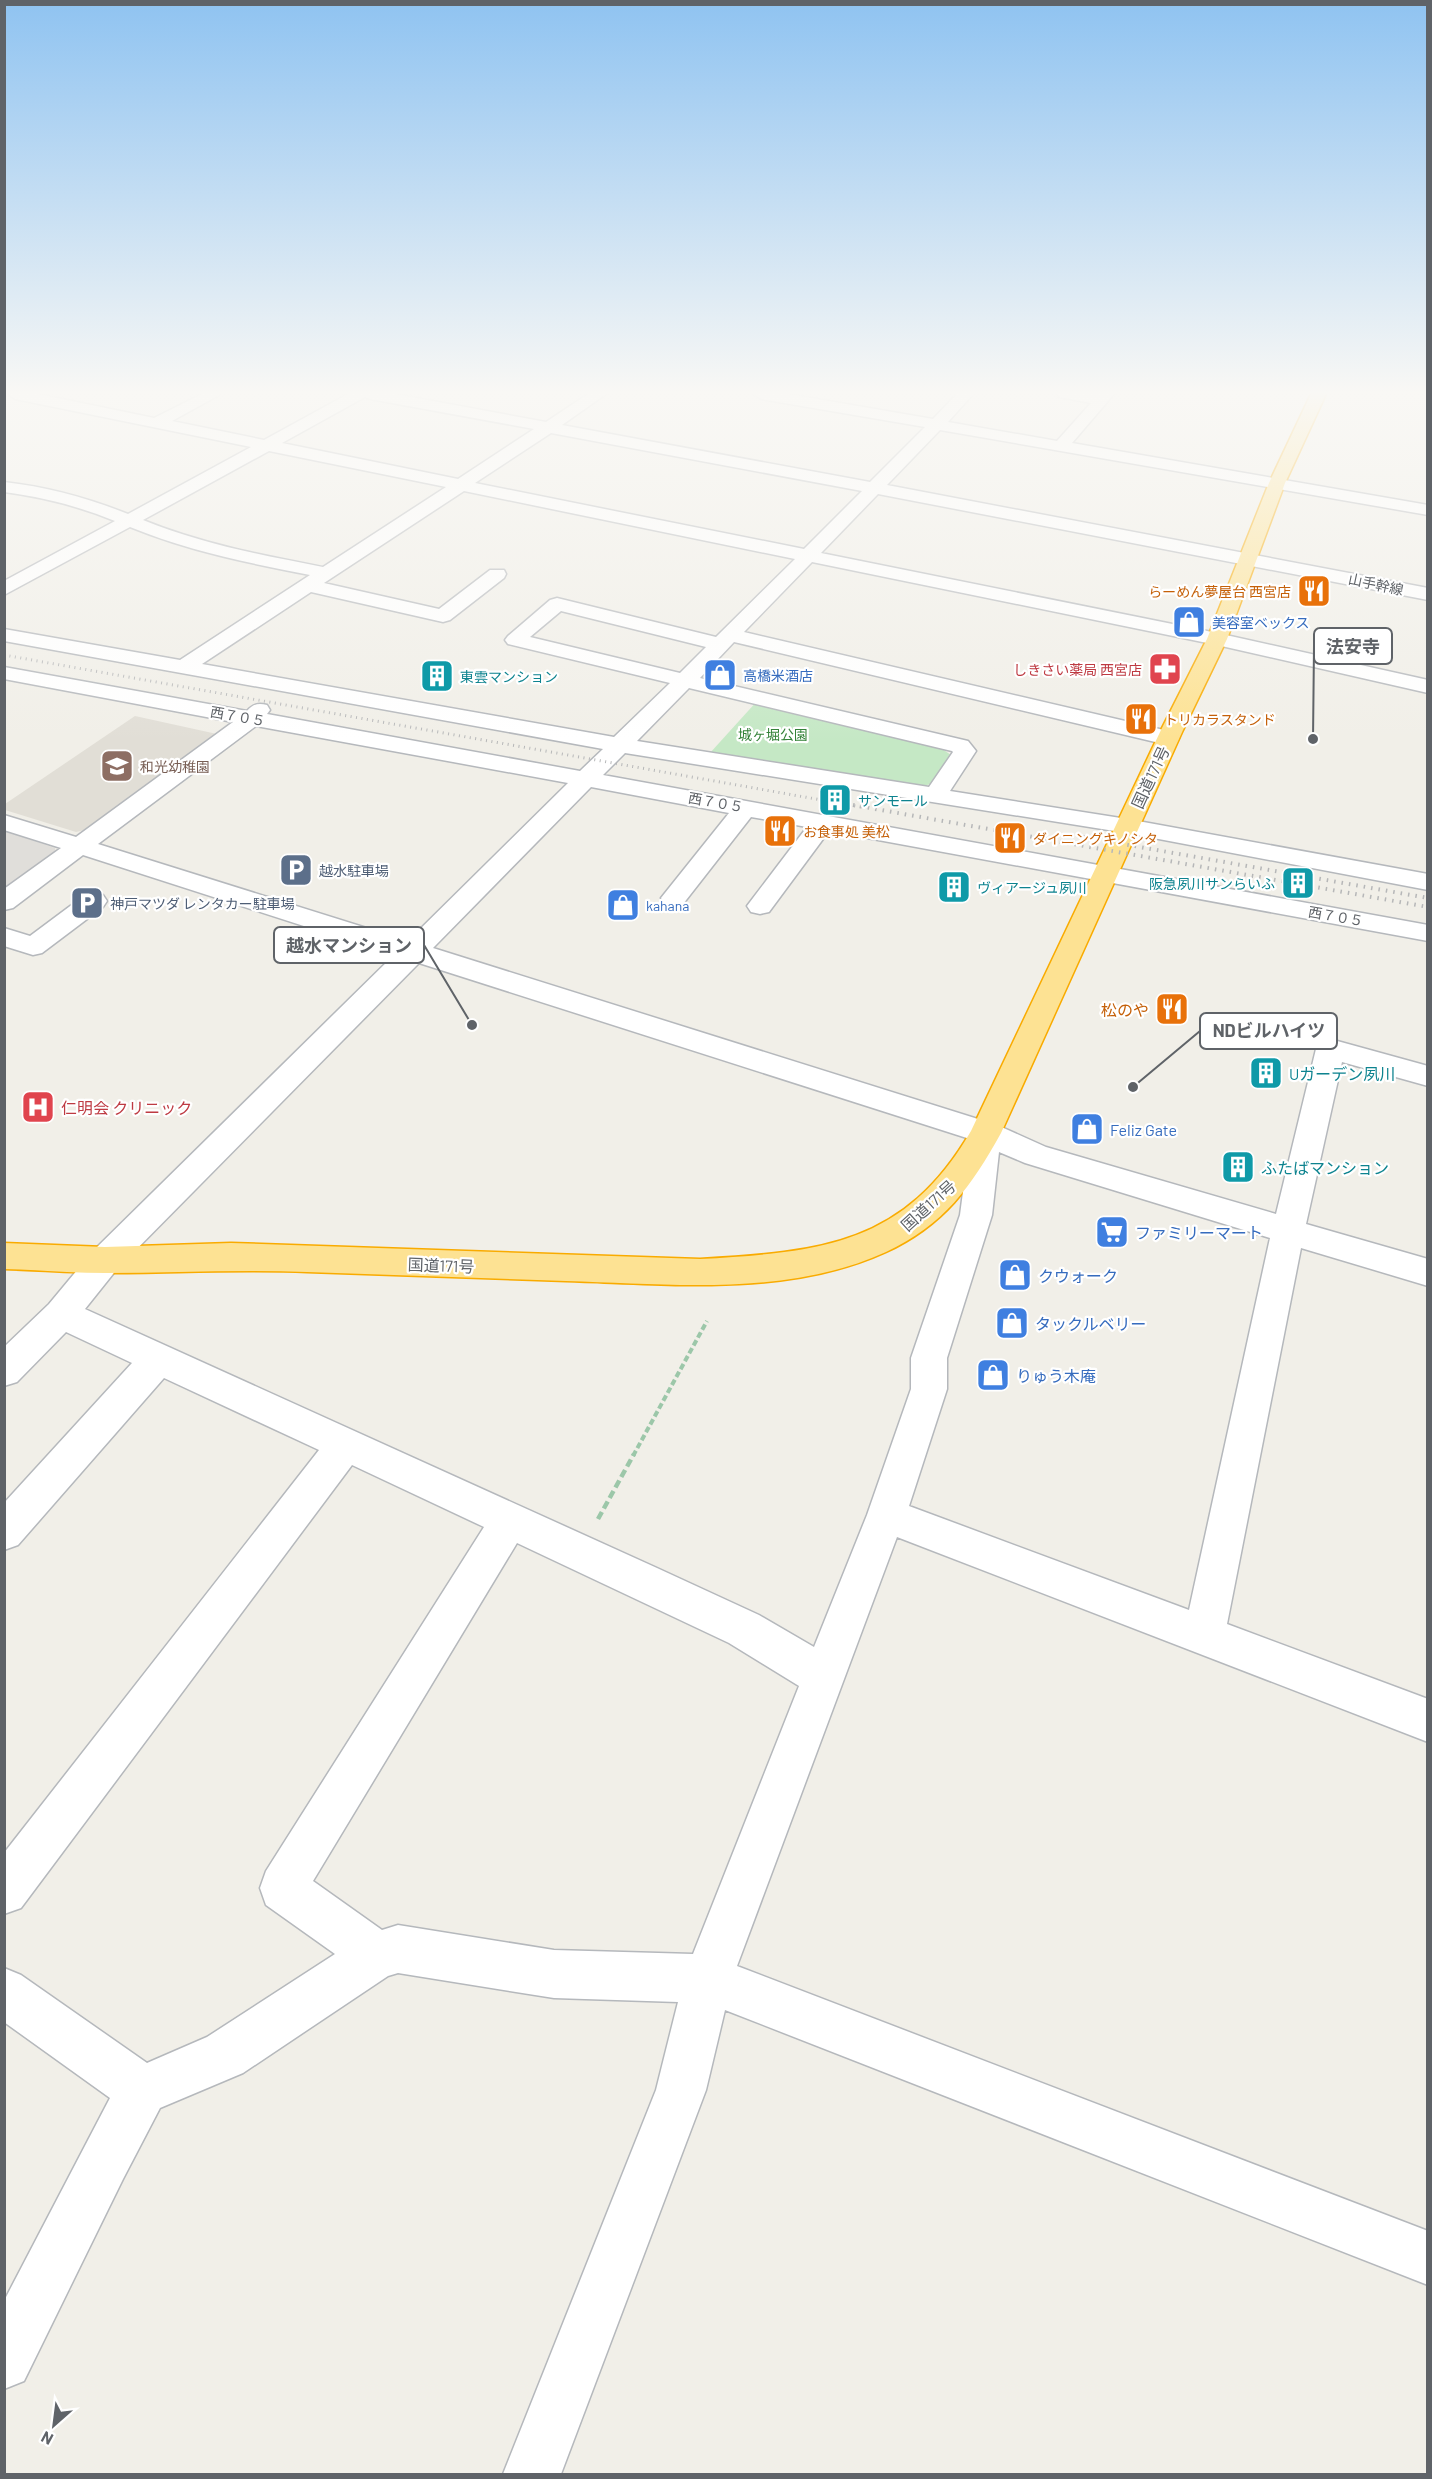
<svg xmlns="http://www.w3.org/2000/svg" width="1432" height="2479" viewBox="0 0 1432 2479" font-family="Barlow,'Noto Sans JP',sans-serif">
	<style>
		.industrial { fill: #e0deda }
		.education { fill: #e1ded6 }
		.green { fill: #c5e8c5 }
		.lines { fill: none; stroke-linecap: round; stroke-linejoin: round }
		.minor-casing { stroke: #b5b8bc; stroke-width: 3 }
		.highway-casing { stroke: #f9ab00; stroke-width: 3 }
		.path-far1 { stroke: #9cc7a9; stroke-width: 4; stroke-dasharray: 6 3; stroke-linecap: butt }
		.path { stroke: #9cc7a9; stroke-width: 4.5; stroke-dasharray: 8 4; stroke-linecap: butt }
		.minor { fill: #fff; fill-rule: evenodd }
		.highway { fill: #fde293; fill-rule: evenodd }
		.rail-far1 { stroke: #b6b7b8; stroke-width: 3; stroke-dasharray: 1 4.5; stroke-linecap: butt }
		.rail { stroke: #b6b7b8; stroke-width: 4; stroke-dasharray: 1.5 6; stroke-linecap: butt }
		.labels { text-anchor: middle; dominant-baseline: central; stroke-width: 4.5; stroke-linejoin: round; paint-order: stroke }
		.far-street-label { font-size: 14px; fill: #5f6368; stroke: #fff }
		.far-food-label { font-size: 14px; fill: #c56008; stroke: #fff; text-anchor: start }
		.far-shop-label { font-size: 14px; fill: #366cbe; stroke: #fff; text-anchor: start }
		.far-health-label { font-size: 14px; fill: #be3a42; stroke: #fff; text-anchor: end }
		.far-culture-label { font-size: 14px; fill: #0d838f; stroke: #fff; text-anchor: start }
		.far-park-label { font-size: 14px; fill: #348238; stroke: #fff }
		.far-education-label { font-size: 14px; fill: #785e54; stroke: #fff; text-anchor: start }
		.far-service-label { font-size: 14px; fill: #4e5e75; stroke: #fff; text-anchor: start }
		.street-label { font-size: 16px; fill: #5f6368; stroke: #fff }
		.food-label { font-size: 16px; fill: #c56008; stroke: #fff; text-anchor: end }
		.culture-label { font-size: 16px; fill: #0d838f; stroke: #fff; text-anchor: start }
		.health-label { font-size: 16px; fill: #be3a42; stroke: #fff; text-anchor: start }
		.shop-label { font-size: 16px; fill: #366cbe; stroke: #fff; text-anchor: start }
		.leader { fill: none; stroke: #5f6368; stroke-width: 2 }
		.callout-dot { fill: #5f6368; stroke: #fff; stroke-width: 2 }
		.callout { fill: #fff; stroke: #5f6368; stroke-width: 2 }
		.callout-label { font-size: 18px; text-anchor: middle; font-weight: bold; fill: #5f6368 }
	</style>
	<rect width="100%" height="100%" fill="#f1efe8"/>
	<path class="industrial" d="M5 831 55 848 56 856 5 893Z"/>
	<path class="education" d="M135 716 217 734 85 830 76 832 5 810V804Z"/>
	<path class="green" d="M758 700 935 744 951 755 931 784 911 789 710 753Z"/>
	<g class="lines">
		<g class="minor-casing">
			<g id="minor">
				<path d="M8 394H38L154 418 202 394H221L172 421 264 440 348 394H395L546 422 588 394H606L562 425 870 482 925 427 761 399 754 394H788L933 419 957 394H973L948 422 1057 441 1091 403 1059 397 1057 394H1114L1072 443 1428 505V515L940 430 887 485 1428 588V600L878 494 821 553 1217 633 1428 680V693L1217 645 812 562 744 632 1168 731 1176 733 1179 738 1176 743 1168 745 734 642 700 678 968 741 976 751 950 791 1127 819 1428 874V890L1127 833 625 753 603 775 1428 925V941L829 831 769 912 760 914 751 912 747 906 807 827 751 817 683 904 674 906 665 904 661 898 729 813 591 787 433 948 997 1125 1046 1147 1276 1214 1316 1049 1320 1042 1330 1039 1428 1066V1086L1342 1062 1306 1224 1428 1259V1286L1301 1248 1227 1624 1428 1699V1742L897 1537 737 1966 1428 2231V2285L725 2010 706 2090 561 2474H503L656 2090 678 2002 554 1998 398 1973 388 1976 243 2073 160 2108 123 2179 24 2381 4 2389V2301L110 2098 4 2022V1968L21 1975 147 2063 207 2037 335 1954 266 1905 260 1888 266 1871 484 1527 352 1465 21 1908 4 1914V1853L319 1450 164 1378 18 1545 4 1550V1503L132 1363 66 1332 17 1382 4 1386V1347L49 1304 93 1251 394 955 83 855 13 908 4 910V889L61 848 4 830V815L76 837 233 722 4 679V667L247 711C253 704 258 703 267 705L270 710 267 714 580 771 603 749 4 641V629L180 660 310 575C248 563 189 551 130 527L4 595V581L115 521C78 506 43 497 4 492V482C48 487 88 498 128 514L251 447 15 399ZM365 397 370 399 534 429 458 479 282 443ZM551 433 862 491 804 549 475 483ZM269 451 446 487 323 567C261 555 202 544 143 520ZM464 491 795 559 716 637 557 598 550 600 508 636 505 640 508 644 670 683 614 737 202 664 311 592 443 622 450 620 504 578 506 574 504 570H490L439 609 324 583ZM561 611 706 647 680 673 530 637ZM689 688 952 751 953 752 929 787 637 741ZM256 726 568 783 408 941 98 844ZM419 963 970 1139 960 1215 911 1358V1389L867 1515 814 1647 759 1615 657 1568 85 1309 117 1269ZM999 1152 1025 1163 1270 1238 1189 1610 909 1506 947 1389V1358L992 1215ZM517 1543 729 1643 799 1686 693 1954 554 1950 398 1925 382 1930 313 1881Z"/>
				<path d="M94 893 103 895 107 901 103 907 42 953 33 955 4 946V928L30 936 85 895Z"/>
			</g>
		</g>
		<g class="highway-casing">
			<path id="highway" d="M1311 394H1326L1285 483 1227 639 1183 730 1001 1133C971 1187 944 1225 886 1252 788 1297 671 1284 566 1281 480 1278 393 1275 307 1272 239 1269 173 1273 105 1273 72 1273 38 1270 4 1269V1243L105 1247 231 1243 700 1259C821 1252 905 1245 971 1131L1161 730 1207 639 1269 483Z"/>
		</g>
		<path class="path-far1" d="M633 1456 707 1321"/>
		<path class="path" d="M598 1519 634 1454"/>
		<use href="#minor" class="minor"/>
		<use href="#highway" class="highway"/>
		<path class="rail-far1" d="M4 655 861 807"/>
		<g class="rail">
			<path d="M853 805 1428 907"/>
			<path d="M1083 837 1428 898"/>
		</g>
	</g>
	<linearGradient id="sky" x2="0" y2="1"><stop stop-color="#8fc3f1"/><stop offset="0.53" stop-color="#f9f8f5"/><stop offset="1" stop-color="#f9f8f5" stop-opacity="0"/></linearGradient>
	<rect width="1432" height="741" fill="url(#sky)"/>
	<defs>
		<g id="restaurant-square" transform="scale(1.725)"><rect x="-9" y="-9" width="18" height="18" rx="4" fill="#e8710a" stroke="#fff"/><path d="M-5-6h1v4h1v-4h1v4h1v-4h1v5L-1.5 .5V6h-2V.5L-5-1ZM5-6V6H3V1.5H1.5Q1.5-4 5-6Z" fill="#fff"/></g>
		<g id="shop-square" transform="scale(1.725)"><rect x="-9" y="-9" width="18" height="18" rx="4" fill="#3f7fe0" stroke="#fff"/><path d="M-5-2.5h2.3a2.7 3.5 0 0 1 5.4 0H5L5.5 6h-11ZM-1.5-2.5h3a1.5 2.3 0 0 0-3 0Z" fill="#fff"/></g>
		<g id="pharmacy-square" transform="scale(1.725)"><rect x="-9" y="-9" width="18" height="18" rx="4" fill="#e0444e" stroke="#fff"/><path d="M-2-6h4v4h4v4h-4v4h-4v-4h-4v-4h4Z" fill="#fff"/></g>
		<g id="building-square" transform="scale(1.725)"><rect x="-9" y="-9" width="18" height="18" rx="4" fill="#0f9aa8" stroke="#fff"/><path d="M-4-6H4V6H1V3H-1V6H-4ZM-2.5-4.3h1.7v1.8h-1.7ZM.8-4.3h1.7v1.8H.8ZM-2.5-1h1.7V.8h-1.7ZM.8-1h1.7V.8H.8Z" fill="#fff"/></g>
		<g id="school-square" transform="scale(1.725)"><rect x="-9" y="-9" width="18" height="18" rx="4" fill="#8d6e63" stroke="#fff"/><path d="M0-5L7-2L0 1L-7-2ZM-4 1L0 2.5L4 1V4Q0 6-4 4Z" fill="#fff"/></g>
		<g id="parking-square" transform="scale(1.725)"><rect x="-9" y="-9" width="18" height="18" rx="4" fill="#5c6f8a" stroke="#fff"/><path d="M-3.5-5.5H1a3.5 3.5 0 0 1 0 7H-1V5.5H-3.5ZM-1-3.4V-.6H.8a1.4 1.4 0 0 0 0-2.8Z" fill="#fff"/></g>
		<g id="hospital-square" transform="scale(1.725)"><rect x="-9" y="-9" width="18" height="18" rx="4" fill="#e0444e" stroke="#fff"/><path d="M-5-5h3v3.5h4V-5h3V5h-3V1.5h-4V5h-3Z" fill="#fff"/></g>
		<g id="supermarket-square" transform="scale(1.725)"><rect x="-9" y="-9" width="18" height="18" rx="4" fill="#3f7fe0" stroke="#fff"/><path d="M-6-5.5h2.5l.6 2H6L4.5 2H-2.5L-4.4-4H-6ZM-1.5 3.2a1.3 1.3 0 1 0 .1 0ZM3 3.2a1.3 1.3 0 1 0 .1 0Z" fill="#fff"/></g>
	</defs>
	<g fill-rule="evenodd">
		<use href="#restaurant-square" x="1314" y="591"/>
		<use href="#shop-square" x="1189" y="622"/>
		<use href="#pharmacy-square" x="1165" y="669"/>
		<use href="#shop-square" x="720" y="675"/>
		<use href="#building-square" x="437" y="676"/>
		<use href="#restaurant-square" x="1141" y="719"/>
		<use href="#school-square" x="117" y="766"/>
		<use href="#building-square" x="835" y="800"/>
		<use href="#restaurant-square" x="780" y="831"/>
		<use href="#restaurant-square" x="1010" y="838"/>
		<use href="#parking-square" x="296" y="870"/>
		<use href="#building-square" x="1298" y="883"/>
		<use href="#building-square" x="954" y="887"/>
		<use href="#parking-square" x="87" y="903"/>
		<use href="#shop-square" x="623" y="905"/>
		<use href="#restaurant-square" x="1172" y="1009"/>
		<use href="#building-square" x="1266" y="1073"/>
		<use href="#hospital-square" x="38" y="1107"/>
		<use href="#shop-square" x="1087" y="1129"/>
		<use href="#building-square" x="1238" y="1167"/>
		<use href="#supermarket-square" x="1112" y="1232"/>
		<use href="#shop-square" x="1015" y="1275"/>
		<use href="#shop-square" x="1012" y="1323"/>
		<use href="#shop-square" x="993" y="1375"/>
	</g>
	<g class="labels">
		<g class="far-street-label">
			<text transform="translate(1376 584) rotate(12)">山手幹線</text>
			<text transform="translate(238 716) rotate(10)">西７０５</text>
			<text transform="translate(716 802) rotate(10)">西７０５</text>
			<text transform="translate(1336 916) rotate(10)">西７０５</text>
		</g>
		<g class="far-food-label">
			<text x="1291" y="591" text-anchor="end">らーめん夢屋台 西宮店</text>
			<text x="1164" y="719">トリカラスタンド</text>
			<text x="803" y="831">お食事処 美松</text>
			<text x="1033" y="838">ダイニングキノシタ</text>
		</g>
		<g class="far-shop-label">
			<text x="1212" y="622">美容室ベックス</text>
			<text x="743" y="675">高橋米酒店</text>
			<text x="646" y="905">kahana</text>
		</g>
		<g class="far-health-label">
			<text x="1142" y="669">しきさい薬局 西宮店</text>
		</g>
		<g class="far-culture-label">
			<text x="460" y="676">東雲マンション</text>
			<text x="858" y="800">サンモール</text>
			<text x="1275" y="883" text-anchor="end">阪急夙川サンらいふ</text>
			<text x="977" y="887">ヴィアージュ夙川</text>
		</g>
		<g class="far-park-label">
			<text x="773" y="734">城ヶ堀公園</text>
		</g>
		<g class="far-education-label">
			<text x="140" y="766">和光幼稚園</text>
		</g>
		<g class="far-service-label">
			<text x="319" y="870">越水駐車場</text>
			<text x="110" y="903">神戸マツダ レンタカー駐車場</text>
		</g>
		<g class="street-label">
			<text transform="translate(1150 777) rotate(-65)">国道171号</text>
			<text transform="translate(928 1205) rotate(-42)">国道171号</text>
			<text transform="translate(441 1265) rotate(2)">国道171号</text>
		</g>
		<g class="food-label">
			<text x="1149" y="1009">松のや</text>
		</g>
		<g class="culture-label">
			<text x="1289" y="1073">Uガーデン夙川</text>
			<text x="1261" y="1167">ふたばマンション</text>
		</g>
		<g class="health-label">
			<text x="61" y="1107">仁明会 クリニック</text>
		</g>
		<g class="shop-label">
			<text x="1110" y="1129">Feliz Gate</text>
			<text x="1135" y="1232">ファミリーマート</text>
			<text x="1038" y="1275">クウォーク</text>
			<text x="1035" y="1323">タックルベリー</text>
			<text x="1016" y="1375">りゅう木庵</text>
		</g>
	</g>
	<path class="leader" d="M1313 739L1314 646M472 1025L424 945M1133 1087L1200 1031"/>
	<g class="callout-dot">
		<circle cx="1313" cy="739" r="6"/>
		<circle cx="472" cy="1025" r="6"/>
		<circle cx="1133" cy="1087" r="6"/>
	</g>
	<g class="callout">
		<rect x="1314" y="628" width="78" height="36" rx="6"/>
		<rect x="274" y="927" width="150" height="36" rx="6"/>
		<rect x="1200" y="1013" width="137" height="36" rx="6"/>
	</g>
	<g class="callout-label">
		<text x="1353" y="653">法安寺</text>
		<text x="349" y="952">越水マンション</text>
		<text x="1269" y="1037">NDビルハイツ</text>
	</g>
	<rect width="1432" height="2479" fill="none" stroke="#5f6368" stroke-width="12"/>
	<g transform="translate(54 2425) rotate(208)" stroke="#ffffff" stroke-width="4.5" paint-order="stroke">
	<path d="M0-4.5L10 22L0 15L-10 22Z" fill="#5f6368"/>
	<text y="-9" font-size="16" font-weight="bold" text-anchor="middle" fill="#5f6368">N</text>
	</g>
</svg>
